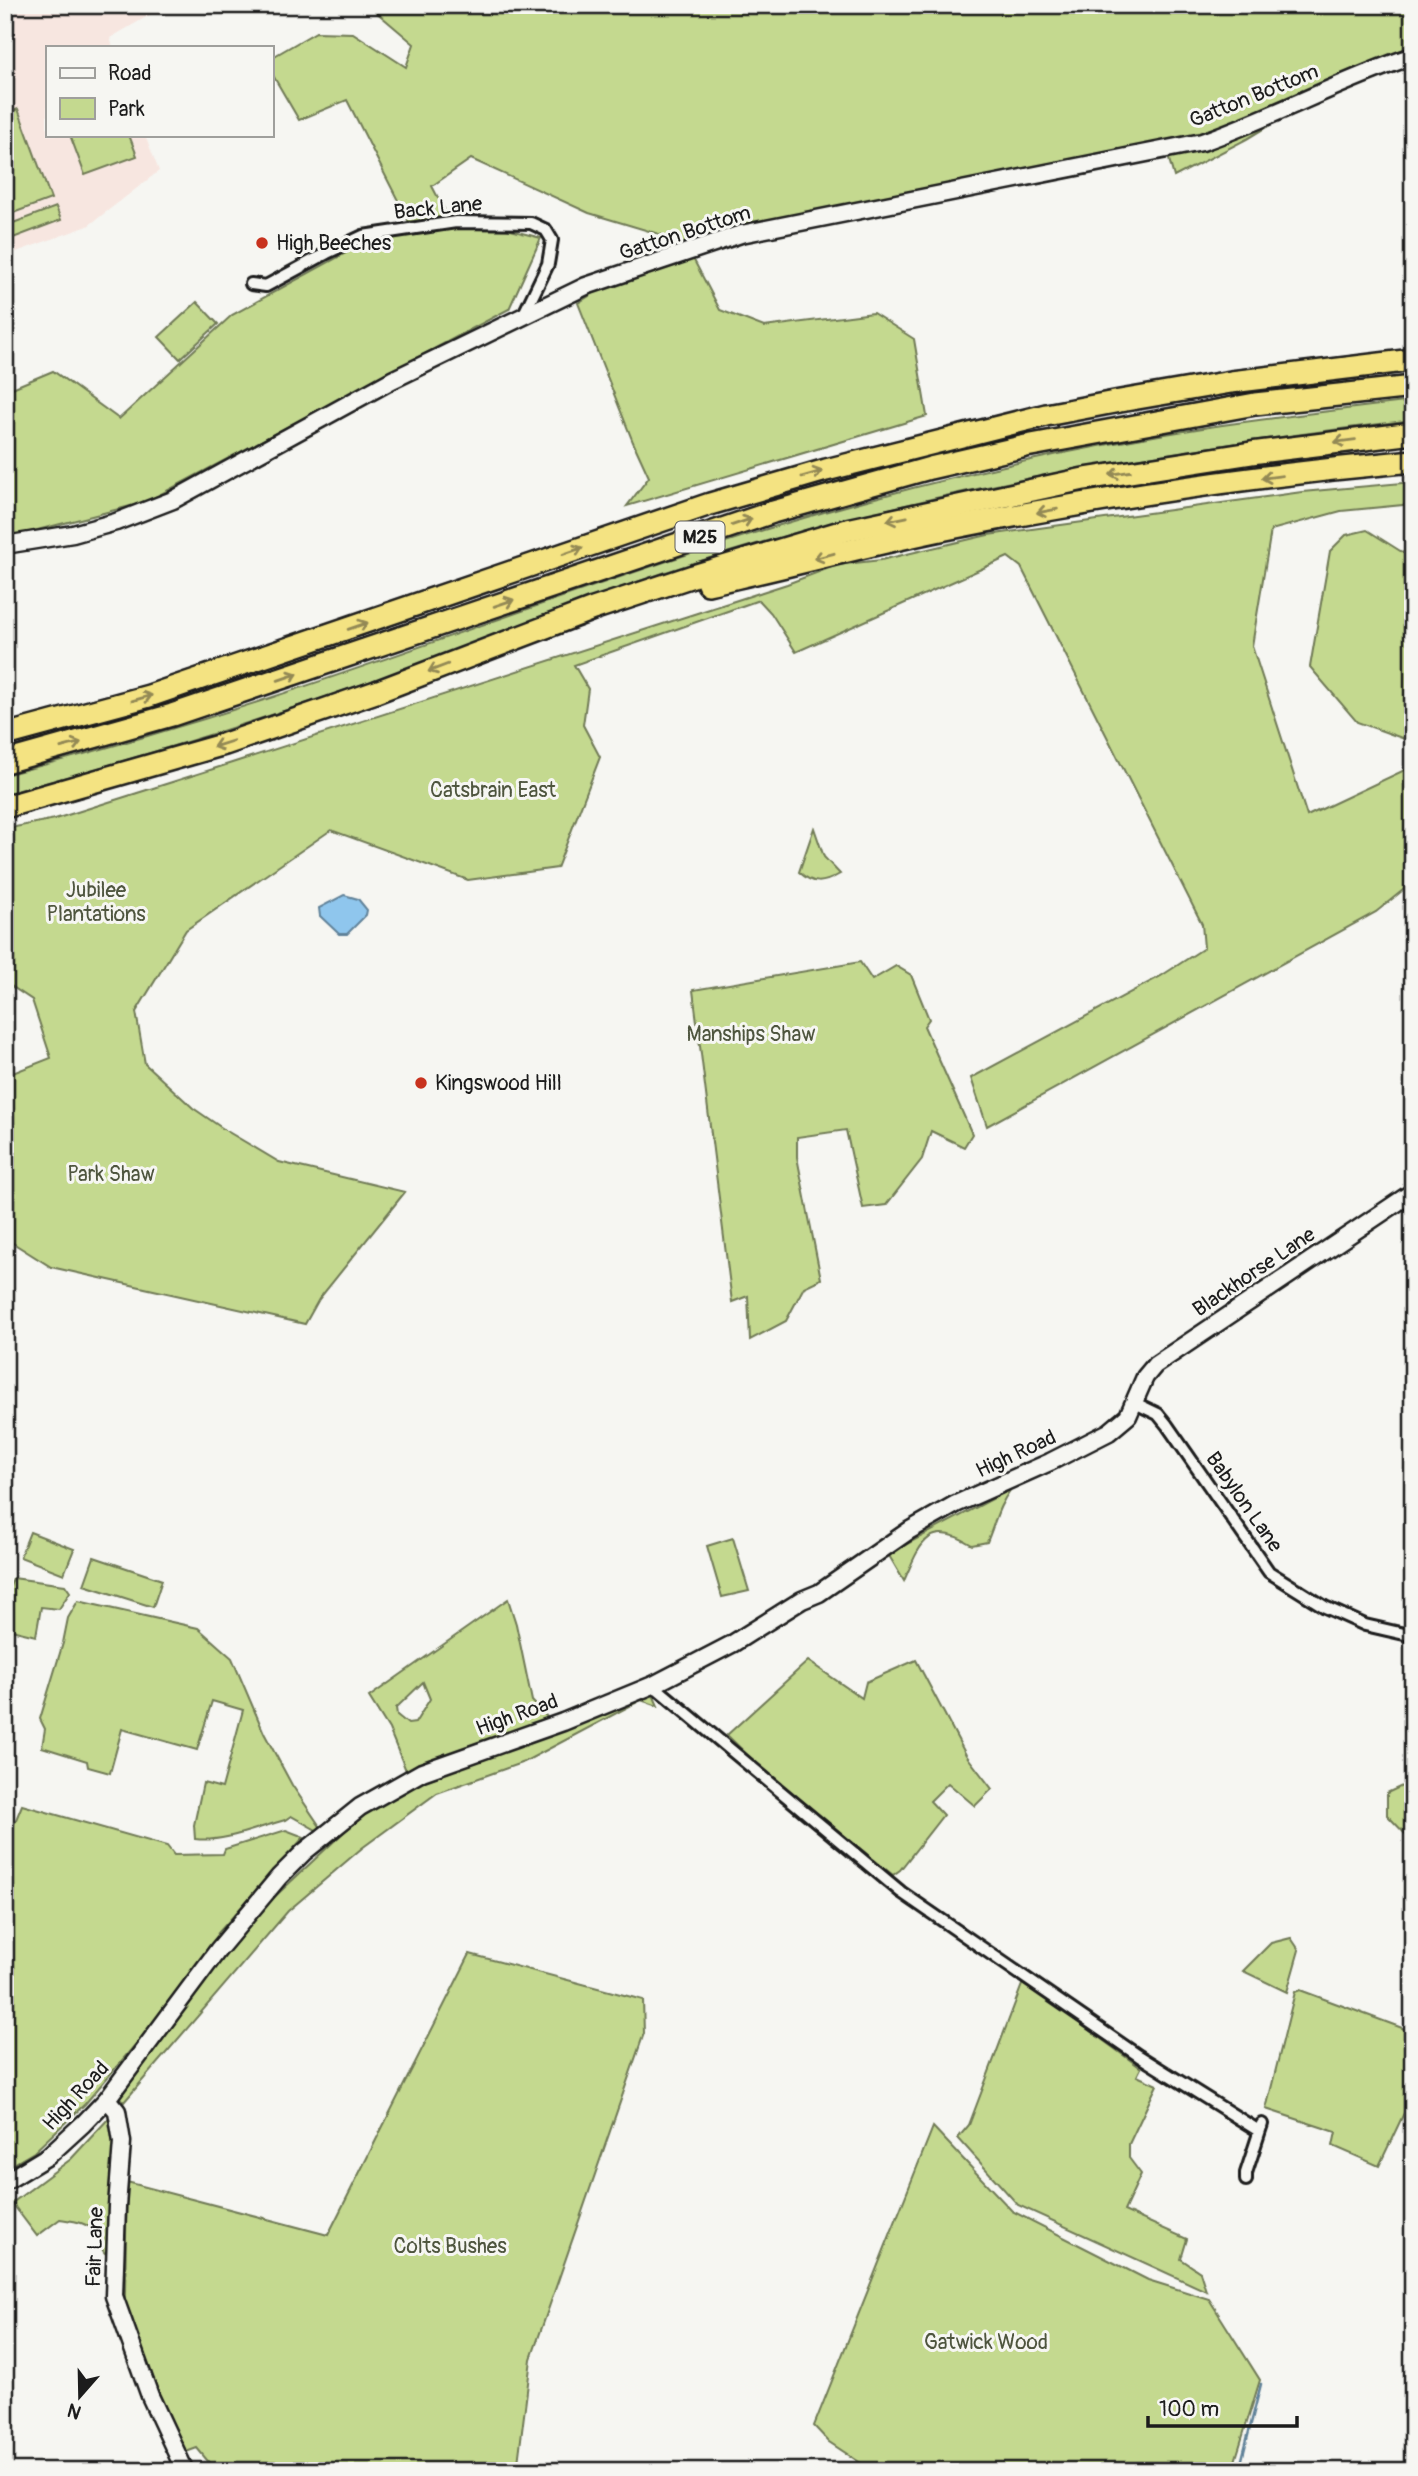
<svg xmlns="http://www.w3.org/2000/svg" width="1418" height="2476" viewBox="0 0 1418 2476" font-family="Pangolin,sans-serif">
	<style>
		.built { fill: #f7e6e0 }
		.green { fill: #c4d98f; stroke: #707a56; stroke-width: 2; fill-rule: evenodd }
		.water { fill: #8fc6ed; stroke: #618299; stroke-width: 2 }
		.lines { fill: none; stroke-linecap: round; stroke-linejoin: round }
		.stream { stroke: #618299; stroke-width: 2.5 }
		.street-casing { stroke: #1c1c1c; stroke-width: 16 }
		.secondary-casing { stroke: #1c1c1c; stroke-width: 21 }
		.highway-casing { stroke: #1c1c1c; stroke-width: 26 }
		.street { stroke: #f6f6f2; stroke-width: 10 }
		.secondary { stroke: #f6f6f2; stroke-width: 16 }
		.highway { stroke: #f4e382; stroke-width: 21 }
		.oneway { stroke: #938954 }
		.poi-dot { fill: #c8321e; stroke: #f6f6f2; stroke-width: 2.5 }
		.labels { text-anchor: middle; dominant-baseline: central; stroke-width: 6; stroke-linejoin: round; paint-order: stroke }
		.shield { fill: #f6f6f2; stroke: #5d5d5c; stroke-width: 2 }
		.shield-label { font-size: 19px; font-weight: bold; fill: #1c1c1c }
		.street-label { font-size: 21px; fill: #1c1c1c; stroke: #f6f6f2 }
		.poi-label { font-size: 21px; fill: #1c1c1c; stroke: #f6f6f2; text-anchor: start }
		.park-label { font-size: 21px; fill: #4e553e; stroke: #f6f6f2 }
	</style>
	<rect width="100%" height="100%" fill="#f6f6f2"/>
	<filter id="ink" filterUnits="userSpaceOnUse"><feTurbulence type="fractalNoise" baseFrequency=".0143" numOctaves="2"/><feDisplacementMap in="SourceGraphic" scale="14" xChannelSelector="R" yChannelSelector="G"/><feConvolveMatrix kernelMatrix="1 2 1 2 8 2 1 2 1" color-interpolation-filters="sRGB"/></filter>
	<g filter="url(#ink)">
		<path class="built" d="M5 5H167L110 38 113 47H47V135H145L159 171 88 226 5 256Z"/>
		<g class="green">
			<path d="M368 5H1413V51L1368 65 1247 139 1174 177 1165 145 687 247 720 310 764 327 873 313 914 339 927 416 627 506 649 477 633 442 578 303 679 240 589 213 471 159 432 186 446 213 541 238 509 309 146 502 18 535 5 537V391L53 371 119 419 232 315 364 243 414 232 347 100 299 120 271 72V58L316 32 353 33 406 67 414 44Z"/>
			<path d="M18 109 51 199 5 216V114Z"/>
			<path d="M70 135H129L137 156 85 175Z"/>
			<path d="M56 207 61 220 5 241V226Z"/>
			<path d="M197 302 218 324 180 359 159 337Z"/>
			<path d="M1413 401V420C1161 450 907 492 666 572 571 604 478 643 384 677 259 721 133 760 5 794V775C95 752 185 726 273 697 443 641 609 577 780 525 920 483 1064 449 1209 427 1277 417 1345 409 1413 401Z"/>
			<path d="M1413 482V504L1341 511 1271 530 1252 646 1307 816 1413 766V882L1376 912 987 1126 971 1078 1161 976 1204 948 1202 924 1021 567 1008 557 796 652 771 613 759 600 574 665 588 689 583 725 600 757 557 868 468 880 331 830 186 930 136 1012 145 1064 193 1108 225 1130 279 1162 405 1192 319 1299 305 1324 51 1267 5 1238V1076L51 1058 32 1000 5 982V829L55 819 207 771 787 584 837 565 881 560 988 535 1302 492Z"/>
			<path d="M1367 530 1413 559V742L1357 722 1310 667 1330 551 1346 535Z"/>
			<path d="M814 828 824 857 840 874C823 884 813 885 799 872Z"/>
			<path d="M860 962 872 980 896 966 911 975 929 1019 924 1026 972 1134 964 1147 931 1131 922 1159 886 1205 863 1208 846 1130 797 1137V1157L821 1279 804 1287 786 1321 750 1340 748 1296 732 1302 693 990Z"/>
			<path d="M1011 1489C997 1508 996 1521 987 1542L972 1545C928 1518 920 1544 904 1581L888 1554Z"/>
			<path d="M30 1532 74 1549 64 1574 20 1557Z"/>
			<path d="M733 1538 749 1591 722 1597 707 1546Z"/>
			<path d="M94 1557 162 1580 153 1607 84 1585Z"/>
			<path d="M13 1578 65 1585 70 1592 59 1609 41 1607 36 1636 11 1630 5 1648V1603L10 1623 8 1592Z"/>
			<path d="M508 1599 516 1624 532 1701 549 1719 407 1773 389 1729 369 1697ZM423 1682 430 1699 415 1723 408 1724 397 1715 396 1708Z"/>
			<path d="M78 1601 198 1628 232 1658 264 1733 292 1785 321 1828 318 1831 291 1816 285 1820C258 1827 224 1843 195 1839L194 1825 203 1783 222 1788 243 1710 212 1701 197 1750 122 1729 110 1773 88 1767 87 1761 42 1747 45 1729 40 1719 63 1643 68 1618Z"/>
			<path d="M916 1660 966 1755 992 1789 975 1806 948 1783 930 1801 943 1815 900 1870 893 1875 761 1768 727 1735 808 1661 862 1698 866 1682Z"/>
			<path d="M652 1692 658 1706 641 1700 524 1762 437 1793 362 1848 288 1911 124 2102 119 2097 196 1990 268 1903 359 1818 424 1781 556 1733Z"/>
			<path d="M1404 1785 1413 1789V1842L1387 1815V1793Z"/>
			<path d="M22 1805 167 1846 174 1855 223 1854 225 1849 286 1830 304 1837 218 1933 221 1934 173 2000 85 2104 34 2152 5 2169V1901L8 1900 5 1899V1834L15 1822Z"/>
			<path d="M1291 1938 1299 1950 1287 1992 1243 1971 1271 1943Z"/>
			<path d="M470 1954 643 2000 644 2033 531 2359 517 2471H216L197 2448 178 2455 124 2347 127 2182 328 2235Z"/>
			<path d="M1023 1982 1141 2068 1137 2076 1157 2085 1129 2144V2158L1141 2174 1124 2211 1187 2239 1181 2259 1200 2272 1206 2291 1018 2205 958 2138 969 2125Z"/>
			<path d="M1300 1990 1413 2032V2094L1379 2166 1333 2146 1336 2132 1266 2109 1295 1992Z"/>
			<path d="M110 2117 117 2154 107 2255C99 2249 101 2242 97 2234 88 2222 74 2221 60 2219L37 2236 12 2203 71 2159Z"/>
			<path d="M933 2127 1012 2211 1148 2280 1209 2299 1260 2380 1232 2471H873L829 2442 814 2426Z"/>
		</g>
		<path class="water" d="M344 895 358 899 367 910 366 915 347 934H339L320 916 319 908Z"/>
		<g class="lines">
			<path class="stream" d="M1239 2471 1261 2384"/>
			<g class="street-casing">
				<g id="street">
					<path d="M251 284 266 286 327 253 363 236 456 222 531 223 546 230 552 240 548 264 523 316"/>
					<path d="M1135 1403 1158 1414 1167 1425 1269 1572 1325 1607 1365 1625 1413 1636"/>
					<path d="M653 1685 901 1892 1139 2056 1259 2131"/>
					<path d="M1246 2180V2173L1262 2124"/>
				</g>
			</g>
			<g class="secondary-casing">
				<g id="secondary">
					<path d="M5 545 73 534 116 522 173 500 392 380 586 286 741 234 1202 142C1274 117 1341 80 1413 56"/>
					<path d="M107 2099 117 2111 122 2142 117 2206 114 2296 150 2396 185 2471"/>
					<path d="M5 2182 48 2156 83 2124 107 2099 218 1950 279 1877 304 1852 360 1807 422 1772 563 1722 653 1685 732 1644 802 1600 819 1593 910 1530 956 1504 1050 1462 1109 1432 1128 1416 1145 1377 1155 1365 1413 1192"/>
				</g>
			</g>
			<g class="highway-casing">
				<g id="highway">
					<path d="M708 584C791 566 873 543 956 527 1107 497 1260 475 1413 461"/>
					<path d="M5 735 149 696 710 504 826 470 1046 415 1120 401 1231 382 1413 360"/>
					<path d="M5 762 172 715 773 512 930 468 1026 446 1255 404 1413 387"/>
					<path d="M5 807 225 744 376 692 593 609 693 576 847 530 1084 479 1251 453 1413 433"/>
				</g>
			</g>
			<use href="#street" class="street"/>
			<use href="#secondary" class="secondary"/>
			<use href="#highway" class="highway"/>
		</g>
		<defs><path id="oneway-shaft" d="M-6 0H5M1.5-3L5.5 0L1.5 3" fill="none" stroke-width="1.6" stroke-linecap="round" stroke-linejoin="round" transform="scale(1.75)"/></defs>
		<g class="oneway">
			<use href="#oneway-shaft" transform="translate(1345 441) rotate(173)"/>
			<use href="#oneway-shaft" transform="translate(1120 473) rotate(171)"/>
			<use href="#oneway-shaft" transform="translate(812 474) rotate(-16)"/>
			<use href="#oneway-shaft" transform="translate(1272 477) rotate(173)"/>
			<use href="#oneway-shaft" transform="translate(1047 511) rotate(170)"/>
			<use href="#oneway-shaft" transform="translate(897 519) rotate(168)"/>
			<use href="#oneway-shaft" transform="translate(742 522) rotate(-19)"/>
			<use href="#oneway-shaft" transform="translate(573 551) rotate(-19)"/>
			<use href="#oneway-shaft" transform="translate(824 556) rotate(165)"/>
			<use href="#oneway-shaft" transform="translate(504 603) rotate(-19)"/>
			<use href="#oneway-shaft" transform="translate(358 626) rotate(-19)"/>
			<use href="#oneway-shaft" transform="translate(438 668) rotate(159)"/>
			<use href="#oneway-shaft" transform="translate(288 677) rotate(-19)"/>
			<use href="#oneway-shaft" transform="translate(142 698) rotate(-16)"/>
			<use href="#oneway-shaft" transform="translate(223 744) rotate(162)"/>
			<use href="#oneway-shaft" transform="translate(71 745) rotate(-15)"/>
		</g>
	</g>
	<g class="poi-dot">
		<circle cx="262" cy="243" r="7"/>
		<circle cx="421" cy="1083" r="7"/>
	</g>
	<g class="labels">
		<rect class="shield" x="675.5" y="521.5" width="49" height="31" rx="5"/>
		<g class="shield-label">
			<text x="700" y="537">M25</text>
		</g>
		<g class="street-label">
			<text transform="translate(1254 96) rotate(-22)">Gatton Bottom</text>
			<text transform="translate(438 208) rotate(-6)">Back Lane</text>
			<text transform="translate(685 233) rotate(-18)">Gatton Bottom</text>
			<text transform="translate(1254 1272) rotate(-34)">Blackhorse Lane</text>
			<text transform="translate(1016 1454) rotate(-25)">High Road</text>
			<text transform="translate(1244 1502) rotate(55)">Babylon Lane</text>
			<text transform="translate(517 1715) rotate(-20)">High Road</text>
			<text transform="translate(76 2096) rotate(-47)">High Road</text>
			<text transform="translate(95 2247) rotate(-88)">Fair Lane</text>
		</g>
		<g class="poi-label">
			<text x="276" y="243">High Beeches</text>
			<text x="435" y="1083">Kingswood Hill</text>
		</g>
		<g class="park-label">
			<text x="493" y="790">Catsbrain East</text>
			<text x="96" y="890">Jubilee<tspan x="96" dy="24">Plantations</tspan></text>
			<text x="751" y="1034">Manships Shaw</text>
			<text x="111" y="1174">Park Shaw</text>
			<text x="450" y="2246">Colts Bushes</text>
			<text x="986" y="2342">Gatwick Wood</text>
		</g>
	</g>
	<rect width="1418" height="2476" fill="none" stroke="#f6f6f2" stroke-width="28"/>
	<rect x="14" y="14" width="1390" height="2448" fill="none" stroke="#1c1c1c" stroke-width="2.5" filter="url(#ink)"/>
	<rect x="46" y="46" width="228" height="91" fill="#f6f6f2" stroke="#9f9f9c" stroke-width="2"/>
	<rect x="60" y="68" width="35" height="10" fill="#f6f6f2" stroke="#9f9f9c" stroke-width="2"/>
	<text x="108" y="80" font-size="21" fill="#1c1c1c">Road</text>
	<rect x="60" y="98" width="35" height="21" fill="#c4d98f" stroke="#9f9f9c" stroke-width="2"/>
	<text x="108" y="116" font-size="21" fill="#1c1c1c">Park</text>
	<g transform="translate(80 2396) rotate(200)" stroke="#f6f6f2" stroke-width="5" paint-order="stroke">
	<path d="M0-5L12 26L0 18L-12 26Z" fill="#1c1c1c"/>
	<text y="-10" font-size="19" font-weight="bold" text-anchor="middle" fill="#1c1c1c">N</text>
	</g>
	<path d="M1148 2416v10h149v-10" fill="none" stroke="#1c1c1c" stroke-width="3.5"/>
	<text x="1159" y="2416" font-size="21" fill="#1c1c1c" stroke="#f6f6f2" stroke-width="5" paint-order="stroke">100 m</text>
</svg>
